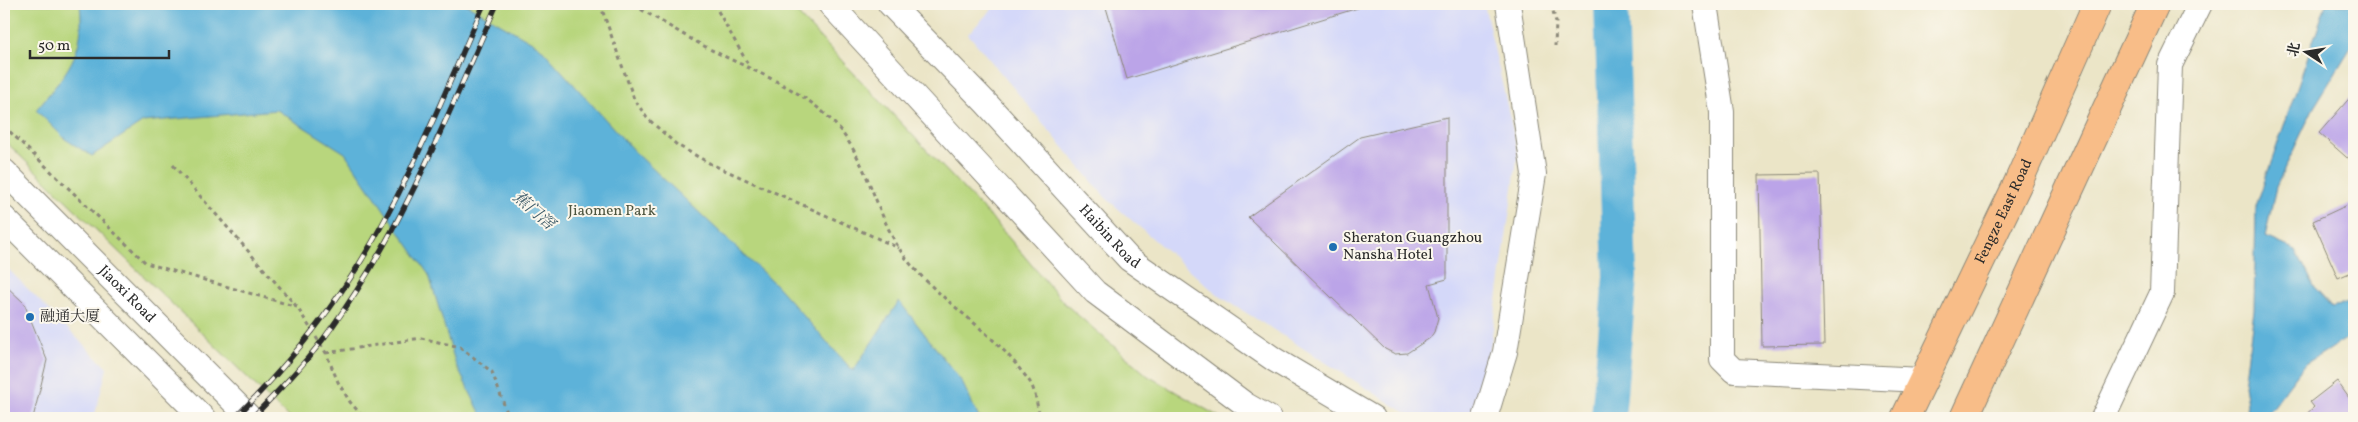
<svg xmlns="http://www.w3.org/2000/svg" width="2358" height="422" viewBox="0 0 2358 422" font-family="Vollkorn,'Noto Serif SC',serif">
	<style>
		.built { fill: #d4d8f9 }
		.green { fill: #b8d67d; stroke: #728054 }
		.water { fill: #5db2d9; stroke: #446e82 }
		.lines { fill: none; stroke-linecap: round; stroke-linejoin: round }
		.river { stroke: #5db2d9; stroke-width: 34 }
		.building { fill: #bba4e8 }
		.minor-casing { stroke: #8b8879; stroke-width: 26 }
		.major-casing { stroke: #8b8879; stroke-width: 30 }
		.path { stroke: #8b8879; stroke-width: 3; stroke-dasharray: 4 4; stroke-linecap: butt }
		.minor { stroke: #fff; stroke-width: 24 }
		.major { stroke: #f8bd88; stroke-width: 28 }
		.rail-casing { stroke: #2b2b2b; stroke-width: 5.5 }
		.rail { stroke: #fbf7ec; stroke-width: 4; stroke-dasharray: 11; stroke-linecap: butt }
		.poi-dot { fill: #1f6fb2; stroke: #fbf7ec; stroke-width: 2 }
		.labels { text-anchor: middle; dominant-baseline: central; stroke-width: 4; stroke-linejoin: round; paint-order: stroke }
		.park-label { font-size: 15px; fill: #4e5640; stroke: #fbf7ec }
		.street-label { font-size: 15px; fill: #2b2b2b; stroke: #fbf7ec }
		.poi-label { font-size: 15px; fill: #2b2b2b; stroke: #fbf7ec; text-anchor: start }
		.water-label { font-size: 16px; font-style: italic; fill: #3c5a68; stroke: #fbf7ec }
	</style>
	<rect width="100%" height="100%" fill="#fbf7ec"/>
	<filter id="ink" filterUnits="userSpaceOnUse"><feTurbulence type="fractalNoise" baseFrequency=".02" numOctaves="2"/><feDisplacementMap in="SourceGraphic" scale="10" xChannelSelector="R" yChannelSelector="G"/><feConvolveMatrix kernelMatrix="1 2 1 2 8 2 1 2 1" color-interpolation-filters="sRGB"/></filter>
	<filter id="wash" filterUnits="userSpaceOnUse"><feTurbulence type="fractalNoise" baseFrequency=".0096" numOctaves="4" result="noise"/><feDisplacementMap in="SourceGraphic" scale="20" xChannelSelector="R" yChannelSelector="G"/><feGaussianBlur stdDeviation="1.12" result="paint"/><feColorMatrix in="noise" values="0 0 0 0 0 0 0 0 0 0 0 0 0 0 0 0 0 1.4 0 .05"/><feComposite in="paint" operator="in"/></filter>
	<g filter="url(#wash)">
		<rect width="100%" height="100%" fill="#ebe5c7"/>
		<g class="built">
			<path d="M997 4H1484L1518 153 1490 349 1473 418H1414L1218 295 1106 198 968 34Z"/>
			<path d="M4 265 107 368 94 418H4Z"/>
		</g>
		<path class="green" d="M4 4H788L997 224 1064 303 1148 376 1221 418H289L4 140Z"/>
		<g class="water">
			<path d="M80 4H466L539 46 633 150 776 285 853 371 899 301 962 382 979 418H483L456 365 429 275 345 153 277 110 143 122 92 156 65 139 36 110C66 73 86 55 80 4Z"/>
			<path d="M2326 4H2354L2353 44 2313 109 2276 187 2265 237 2296 250 2316 290 2332 307 2354 301V334L2305 364 2264 418H2249L2244 385 2254 310 2256 206Z"/>
		</g>
		<g class="lines">
			<path class="river" d="M1608 418 1620 277 1611 4"/>
		</g>
		<g id="blocks">
			<g class="building">
				<path d="M1105 4H1361V7L1127 79Z"/>
				<path d="M2354 93V164L2319 133Z"/>
				<path d="M1447 117V279L1429 284 1438 318 1434 332 1430 338 1407 353 1395 354 1385 349 1248 217 1360 137Z"/>
				<path d="M1820 174 1824 345 1762 346 1759 175Z"/>
				<path d="M2354 202V271L2338 278 2313 221Z"/>
				<path d="M4 284 24 303 47 360 33 418H4Z"/>
				<path d="M2337 381 2354 405V418H2302L2314 407 2310 402Z"/>
			</g>
		</g>
	</g>
	<g filter="url(#ink)">
		<use href="#blocks" fill-opacity="0" stroke="#8b8879" stroke-width="1"/>
		<g class="lines">
			<g class="minor-casing">
				<g id="minor">
					<path d="M830 4 1095 292 1246 405 1269 418"/>
					<path id="s1" d="M890 4 986 103 1129 259 1275 360 1373 418"/>
					<path d="M1705 4 1722 112V359L1734 371 1923 380"/>
					<path id="s2" d="M4 171 250 418"/>
					<path d="M4 218 203 418"/>
					<path d="M1485 418 1505 352 1534 174 1508 4"/>
					<path d="M2103 418 2162 293 2170 65 2200 4"/>
				</g>
			</g>
			<g class="major-casing">
				<g id="major">
					<path id="s3" d="M1905 418 2017 185 2097 4"/>
					<path d="M1964 418 2155 4"/>
				</g>
			</g>
			<g class="path">
				<path d="M600 4 634 99 647 118 677 145 711 164 899 248"/>
				<path d="M635 4 642 10C663 22 683 35 704 46 754 73 812 89 846 138 874 178 880 231 914 268 945 303 986 328 1016 364 1020 370 1026 376 1030 382 1036 392 1037 407 1040 418"/>
				<path d="M714 4 749 66"/>
				<path d="M1551 4 1556 22 1555 46"/>
				<path d="M4 126 146 263 297 307"/>
				<path d="M173 165 297 307 326 353 338 382 350 402 364 418"/>
				<path d="M326 353 421 338 460 347 492 372 509 418"/>
			</g>
			<use href="#minor" class="minor"/>
			<use href="#major" class="major"/>
			<g class="rail-casing">
				<g id="rail">
					<path d="M235 418C278 375 318 328 351 277 406 192 443 96 484 4"/>
					<path d="M252 418C280 389 309 360 332 327 403 229 448 114 497 4"/>
				</g>
			</g>
			<use href="#rail" class="rail"/>
		</g>
	</g>
	<g class="poi-dot">
		<circle cx="1333" cy="247" r="5"/>
		<circle cx="30" cy="317" r="5"/>
	</g>
	<g class="labels">
		<g class="park-label">
			<text x="612" y="211">Jiaomen Park</text>
		</g>
		<g class="street-label">
			<text stroke="none"><textPath href="#s3" startOffset="229">Fengze East Road</textPath></text>
			<text stroke="none"><textPath href="#s1" startOffset="320">Haibin Road</textPath></text>
			<text stroke="none"><textPath href="#s2" startOffset="174">Jiaoxi Road</textPath></text>
		</g>
		<g class="poi-label">
			<text x="1343" y="238">Sheraton Guangzhou<tspan x="1343" dy="17">Nansha Hotel</tspan></text>
			<text x="40" y="317">融通大厦</text>
		</g>
		<g class="water-label">
			<text transform="translate(533 211) rotate(41)">蕉门滘</text>
		</g>
	</g>
	<rect width="2358" height="422" fill="none" stroke="#fbf7ec" stroke-width="20"/>
	<g transform="translate(2306 52) rotate(282)" stroke="#fbf7ec" stroke-width="4" paint-order="stroke">
	<path d="M0-4L9 19L0 12L-9 19Z" fill="#2b2b2b"/>
	<text y="-8" font-size="14" font-weight="bold" text-anchor="middle" fill="#2b2b2b">北</text>
	</g>
	<path d="M30 50v8h139v-8" fill="none" stroke="#2b2b2b" stroke-width="2.5"/>
	<text x="38" y="50" font-size="15" fill="#2b2b2b" stroke="#fbf7ec" stroke-width="4" paint-order="stroke">50 m</text>
</svg>
